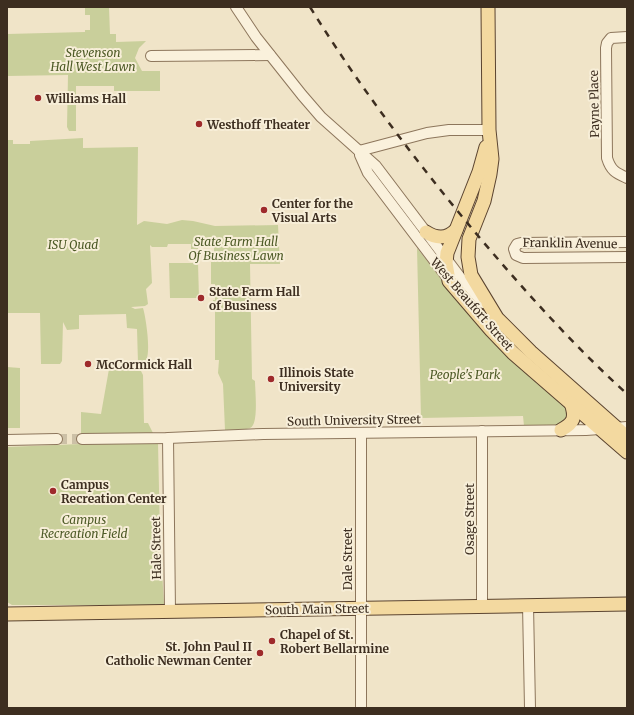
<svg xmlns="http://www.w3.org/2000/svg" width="634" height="715" viewBox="0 0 634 715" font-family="Merriweather,serif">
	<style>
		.green { fill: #c9cf9b }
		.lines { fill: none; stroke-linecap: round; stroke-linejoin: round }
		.minor-tunnel { stroke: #ccc0a6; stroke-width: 10; stroke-dasharray: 10 5; stroke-linecap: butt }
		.minor-casing { stroke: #8d765c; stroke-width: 12 }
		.major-casing { stroke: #5b4430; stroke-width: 15 }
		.minor { stroke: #faf1dc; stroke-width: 10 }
		.major { stroke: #f3d9a0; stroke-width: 13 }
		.rail { stroke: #3d2e20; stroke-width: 2.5; stroke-dasharray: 7 7; stroke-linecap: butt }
		.poi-dot { fill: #9e2a2b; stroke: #f7eed8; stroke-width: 1.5 }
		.labels { text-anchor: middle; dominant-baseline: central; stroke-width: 4; stroke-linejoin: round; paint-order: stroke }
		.park-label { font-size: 12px; font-style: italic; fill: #4d5a26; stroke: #f7eed8 }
		.poi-label { font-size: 12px; font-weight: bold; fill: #3d2e20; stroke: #f7eed8; text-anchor: start }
		.street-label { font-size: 12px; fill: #3d2e20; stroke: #f7eed8 }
	</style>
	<rect width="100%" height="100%" fill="#f0e4c8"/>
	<g class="green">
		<path d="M85 7H109L110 34H116V42L146 41 139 48 135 58 142 71H160V91H114V86H76V131H69L67 127 68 75 7 76V34L85 32V30H90V15H85Z"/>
		<path d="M83 138V148L138 147 137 225 144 221 167 224 182 220 193 221 215 226 278 225 280 264H250L252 379 255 381C255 390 259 425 250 428 242 431 233 430 225 430L223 384 218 373 219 360H215V307L213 306V300H215V284H211V262H214V246L198 247V249H191V244H168L167 247H152L150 245 152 283 146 289 148 304 145 306 131 307 135 309 143 308C146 318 151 352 146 360 144 364 141 363 138 363L137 329 127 328 126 314 79 315V329L67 330 63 322 62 361 60 364H41L40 313H7V140H13V144H30V141Z"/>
		<path d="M417 248 464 307 566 405 570 412 563 425 524 426 523 416 421 418Z"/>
		<path d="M169 263H198L199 298H170Z"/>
		<path d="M7 367 20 368V428H7Z"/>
		<path d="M109 369H138L141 371 143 375 144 423H148L158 443 160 535 164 605H12L7 602V447L81 444V412L101 414Z"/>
	</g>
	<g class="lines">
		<path class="minor-tunnel" d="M57 439H82"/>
		<g class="minor-casing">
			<g id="minor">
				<path d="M236 7 256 37 302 95 321 117 376 166 460 277 483 303"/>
				<path d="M627 37 611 38 607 43 606 48 607 158C611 171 616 173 627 178"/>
				<path d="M151 56 270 55"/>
				<path d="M359 151 427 133 449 130H489"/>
				<path d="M360 155 368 173 449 280"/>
				<path d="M627 242 521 243 517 244 514 249 516 255 523 258 627 257"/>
				<path d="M361 433V708"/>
				<path d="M168 438 170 611"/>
				<path d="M82 439 168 438 263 434 586 430 627 427"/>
				<path d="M7 440 57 439"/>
				<path d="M528 605 530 708"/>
				<path d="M482 606V431"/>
			</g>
		</g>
		<g class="major-casing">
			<g id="major">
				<path d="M488 7 489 130 492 159 490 174 484 201 469 239 468 257 471 275 497 318 531 352 627 437"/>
				<path d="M486 147 479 172 447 253 446 263 449 281 491 330 513 353 627 452"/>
				<path d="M426 232C437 239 446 239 456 230"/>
				<path d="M561 430C574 423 576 418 571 403"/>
				<path d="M7 614 627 604"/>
			</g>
		</g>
		<use href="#minor" class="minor"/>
		<use href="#major" class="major"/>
		<path class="rail" d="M310 7C359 86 415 160 474 231 522 288 572 344 627 394"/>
	</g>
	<g class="poi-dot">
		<circle cx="38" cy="98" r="4"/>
		<circle cx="199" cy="124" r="4"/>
		<circle cx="264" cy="210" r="4"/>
		<circle cx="201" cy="298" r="4"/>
		<circle cx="88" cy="364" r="4"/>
		<circle cx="271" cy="379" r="4"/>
		<circle cx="53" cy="491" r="4"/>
		<circle cx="272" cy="641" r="4"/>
		<circle cx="260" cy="653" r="4"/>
	</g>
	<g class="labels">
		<g class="park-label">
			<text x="93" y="52">Stevenson<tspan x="93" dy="14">Hall West Lawn</tspan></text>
			<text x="236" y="241">State Farm Hall<tspan x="236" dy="14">Of Business Lawn</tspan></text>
			<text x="73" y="244">ISU Quad</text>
			<text x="465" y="374">People's Park</text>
			<text x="84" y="519">Campus<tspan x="84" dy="14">Recreation Field</tspan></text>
		</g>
		<g class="poi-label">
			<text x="46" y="98">Williams Hall</text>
			<text x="207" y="124">Westhoff Theater</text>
			<text x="272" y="203">Center for the<tspan x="272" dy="14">Visual Arts</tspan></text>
			<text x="209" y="291">State Farm Hall<tspan x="209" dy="14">of Business</tspan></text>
			<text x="96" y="364">McCormick Hall</text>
			<text x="279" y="372">Illinois State<tspan x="279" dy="14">University</tspan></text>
			<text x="61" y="484">Campus<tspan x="61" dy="14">Recreation Center</tspan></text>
			<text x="280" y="634">Chapel of St.<tspan x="280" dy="14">Robert Bellarmine</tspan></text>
			<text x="252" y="646" text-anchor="end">St. John Paul II<tspan x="252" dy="14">Catholic Newman Center</tspan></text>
		</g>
		<g class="street-label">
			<text transform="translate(594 104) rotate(-91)">Payne Place</text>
			<text transform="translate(570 243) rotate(1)">Franklin Avenue</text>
			<text transform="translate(472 304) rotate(49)">West Beaufort Street</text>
			<text transform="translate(354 420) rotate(-1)">South University Street</text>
			<text transform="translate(469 519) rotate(-90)">Osage Street</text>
			<text transform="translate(156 548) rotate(-91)">Hale Street</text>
			<text transform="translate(347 559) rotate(-90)">Dale Street</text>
			<text transform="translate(317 609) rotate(-1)">South Main Street</text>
		</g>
	</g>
	<rect width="634" height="715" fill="none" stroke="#3d2e20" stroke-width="16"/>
</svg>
